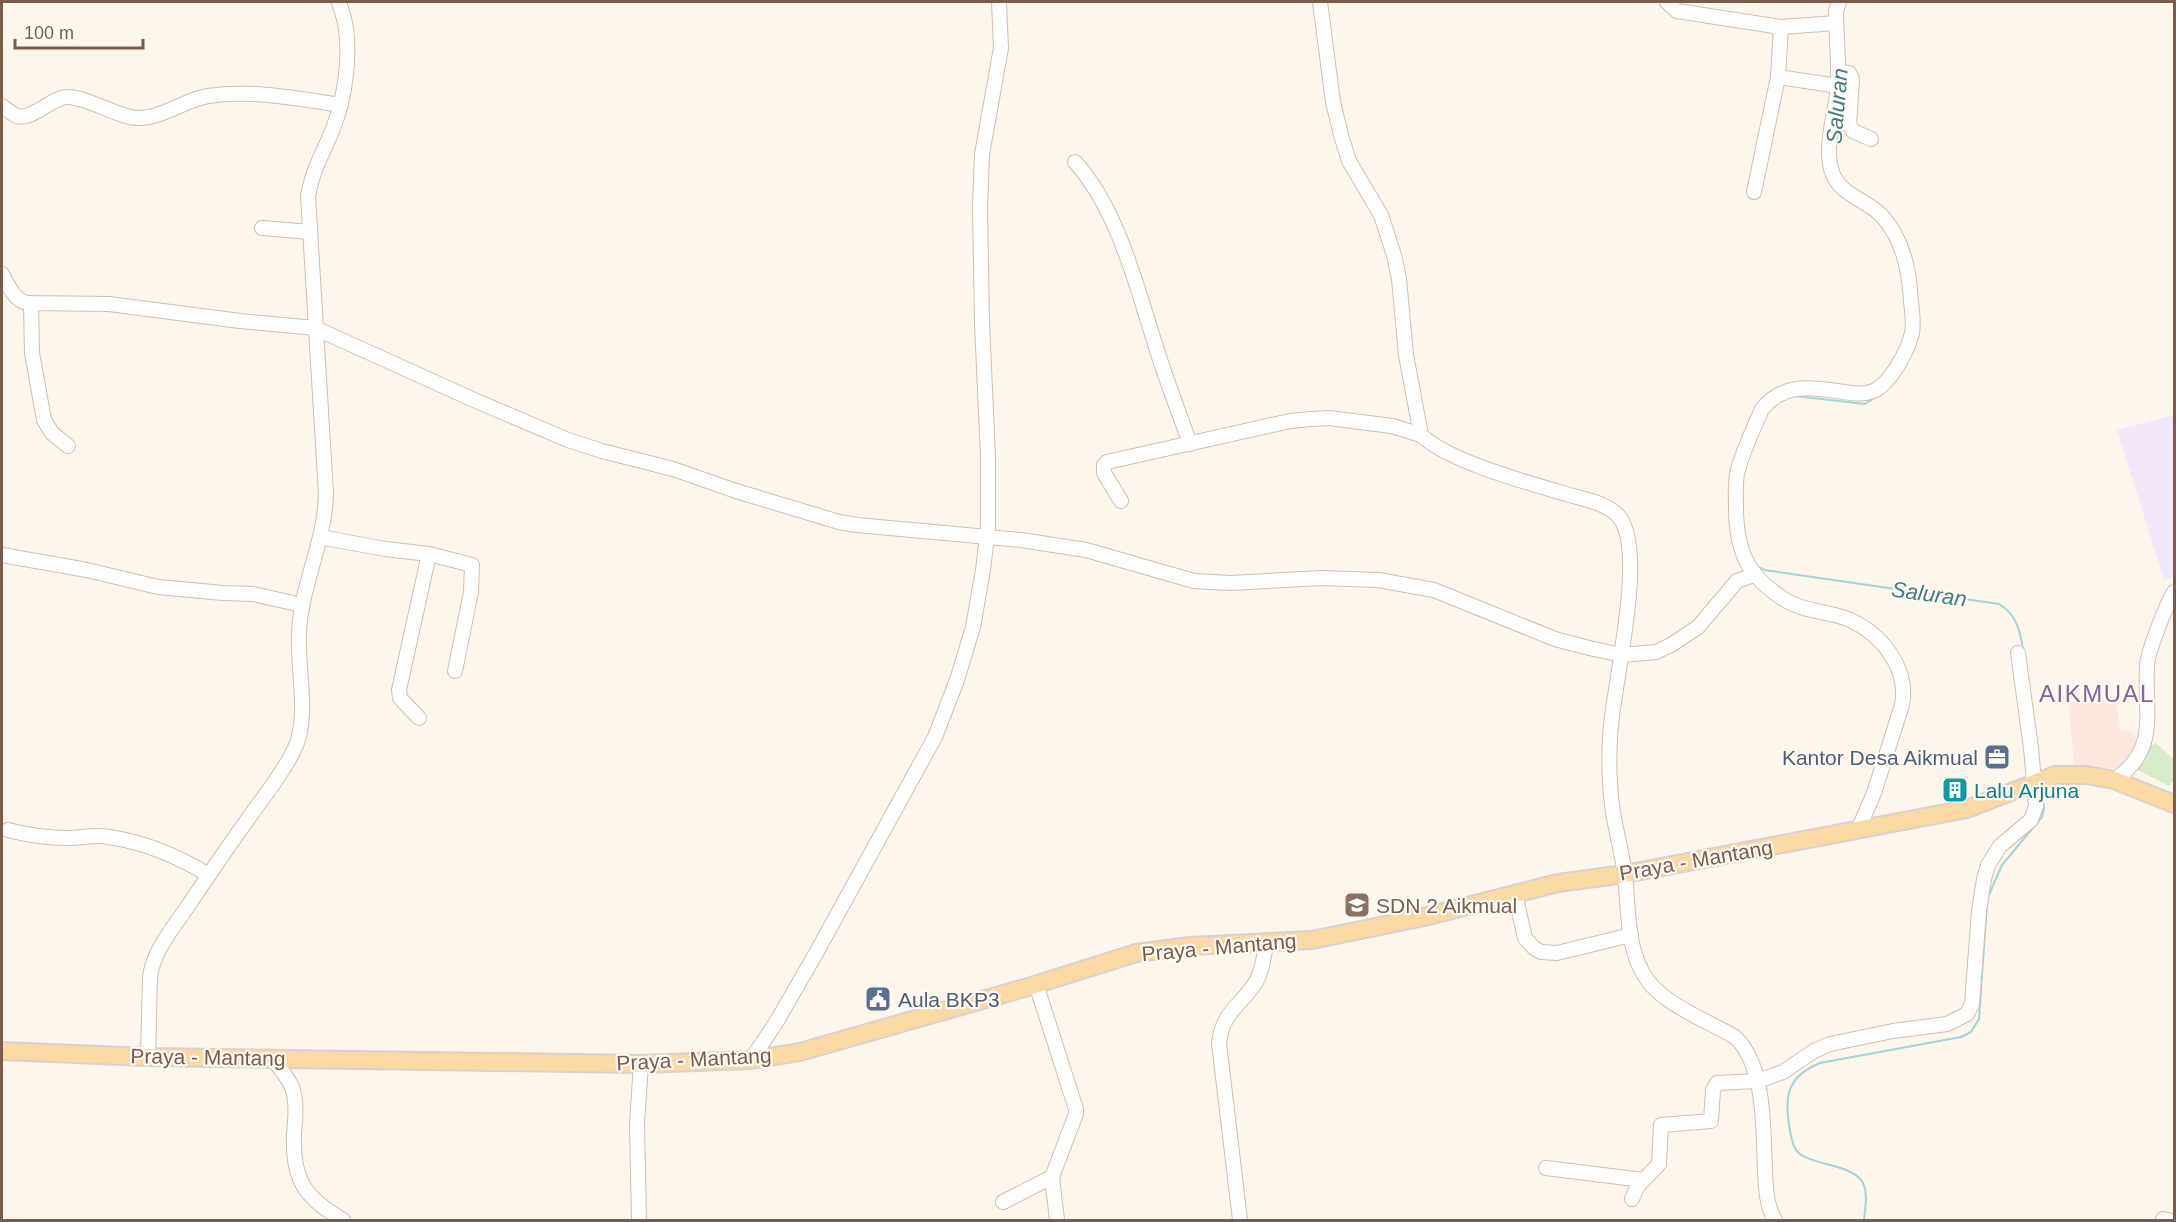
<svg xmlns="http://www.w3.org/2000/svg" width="2176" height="1222" viewBox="0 0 2176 1222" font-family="Arial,sans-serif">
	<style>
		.commercial { fill: #fde8e0 }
		.education { fill: #f3e8fa }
		.green { fill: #d8ecc9 }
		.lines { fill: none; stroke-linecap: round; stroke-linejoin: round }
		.stream { stroke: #a5d3da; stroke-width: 2 }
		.minor-casing { stroke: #d1beb0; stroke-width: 16 }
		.major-casing { stroke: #dad1cd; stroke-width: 20 }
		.minor { stroke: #fff; stroke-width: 14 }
		.major { stroke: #fbd9a5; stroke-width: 16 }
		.labels { text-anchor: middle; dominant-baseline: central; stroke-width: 4.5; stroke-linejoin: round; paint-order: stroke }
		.service-label { font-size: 21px; fill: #4e5e75; stroke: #fffaf3; text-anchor: end }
		.culture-label { font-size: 21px; fill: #0d838f; stroke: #fffaf3; text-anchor: start }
		.street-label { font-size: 21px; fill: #7a5c4d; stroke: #fffaf3 }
		.education-label { font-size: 21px; fill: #785e54; stroke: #fffaf3; text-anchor: start }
		.water-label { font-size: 22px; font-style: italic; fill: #437c86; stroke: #fffaf3 }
		.quarter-label { font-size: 24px; letter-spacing: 1.5px; fill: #846695; stroke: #fffaf3 }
	</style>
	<rect width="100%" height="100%" fill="#fdf6ec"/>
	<path class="commercial" d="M2116 699 2120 730 2132 732 2137 739 2136 756 2117 770 2104 771 2074 765 2069 709 2071 702Z"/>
	<path class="education" d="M2174 415V576L2164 580 2117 430Z"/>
	<path class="green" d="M2155 743 2174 759V780L2169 786 2134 768 2142 754Z"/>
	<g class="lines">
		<g class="stream">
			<path d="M1795 396 1865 404 1881 394"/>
			<path d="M1756 566 1765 570 1999 604C2016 614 2020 630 2023 649"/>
			<path d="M1988 897 2002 865 2042 817 2044 808 2041 789"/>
			<path d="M1864 1220C1865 1209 1869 1190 1861 1180 1849 1165 1817 1165 1801 1155 1793 1149 1792 1140 1790 1131 1784 1097 1786 1077 1820 1063L1961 1037 1971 1032 1979 1019 1987 903"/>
		</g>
		<g class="minor-casing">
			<g id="minor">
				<path d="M1320 2 1333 102 1341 135 1349 161 1381 215 1394 255 1399 279 1406 355 1421 435C1448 461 1525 482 1563 493 1581 499 1608 502 1620 518 1647 555 1612 689 1610 737 1609 757 1609 777 1611 796 1613 823 1622 849 1625 876 1629 911 1626 951 1648 981 1667 1006 1708 1021 1735 1037 1766 1066 1763 1130 1765 1171 1766 1188 1766 1205 1775 1220"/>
				<path d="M1667 2 1677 11 1781 27 1836 23"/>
				<path d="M1839 2 1836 11C1836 35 1839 59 1838 83 1837 111 1824 141 1831 169 1839 197 1866 198 1883 217 1904 242 1909 270 1911 301 1912 312 1914 323 1912 333 1908 350 1894 376 1880 387 1855 409 1799 364 1762 409 1753 430 1742 452 1737 474 1735 486 1736 498 1736 511 1737 554 1749 578 1787 601 1806 612 1828 611 1848 619 1882 634 1909 668 1902 705L1874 793 1858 830"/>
				<path d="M1838 72 1849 73 1852 79 1849 125 1853 131 1871 139"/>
				<path d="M1778 77 1838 86"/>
				<path d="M2 106C6 109 12 114 17 116 32 121 53 96 68 97 87 97 120 118 138 118 163 118 184 100 208 96 251 89 298 99 341 105"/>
				<path d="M1075 162C1118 209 1137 288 1156 347 1166 380 1179 412 1190 444"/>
				<path d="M1754 192 1778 77 1781 27"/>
				<path d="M262 228 310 232"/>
				<path d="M2 274C8 285 14 300 27 303L109 304 240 321 315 328 474 400 568 440 602 451 673 469 736 491 839 522 857 525 1021 540 1086 550 1194 581 1231 583 1321 578 1378 580 1434 590 1555 639 1589 648 1622 655 1656 652 1671 645 1698 627 1737 581 1754 575"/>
				<path d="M31 303 32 353 44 420 52 433 68 446"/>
				<path d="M1121 501 1104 473V465L1107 462 1290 421 1311 419 1329 418 1392 426 1421 435"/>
				<path d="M320 537 385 549 429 554 472 565 471 592 455 671"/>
				<path d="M2 555 87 570 158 587 223 593 253 594 302 605"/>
				<path d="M419 718 400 698 399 690 429 554"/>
				<path d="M2114 780C2160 750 2144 711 2147 666 2148 650 2166 606 2174 592"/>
				<path d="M8 830C27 835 47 838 68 838 81 838 96 834 109 837 144 842 179 857 209 875"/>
				<path d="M1515 894 1525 938 1534 948 1541 952 1557 953 1631 935"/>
				<path d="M148 1057 150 977C153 952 172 929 186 909 206 879 227 848 248 819 264 796 282 775 294 750 310 719 297 668 299 633 301 585 325 542 326 494L308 196C312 170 325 150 334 126 345 96 350 60 346 29 345 19 341 10 339 2"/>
				<path d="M272 1058C278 1066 286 1075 291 1085 298 1100 295 1119 294 1135 292 1180 306 1199 343 1220"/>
				<path d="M751 1060 777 1021 815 955 935 737 957 680 973 627 983 570 988 527V457L982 323 980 207 982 154 1001 48 999 2"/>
				<path d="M1546 1168 1643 1180"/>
				<path d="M1052 1177 1057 1220"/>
				<path d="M1632 1199 1637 1187 1659 1164 1661 1125 1711 1121 1713 1090 1717 1083 1757 1081 1769 1077 1783 1072 1814 1051 1830 1044 1893 1031 1947 1024 1967 1014 1972 1004 1979 911 1984 879 1988 865 2000 846 2031 820 2036 806 2031 748 2018 653"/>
				<path d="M1003 1202 1052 1177 1076 1114V1109L1036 984"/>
				<path d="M2163 1219 2168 1220"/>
				<path d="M639 1220 637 1123 641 1064"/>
				<path d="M1240 1220 1219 1043C1223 1009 1243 1005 1257 980 1263 969 1264 955 1266 943"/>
			</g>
		</g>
		<g class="major-casing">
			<path id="major" d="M2 1051 148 1057 641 1064 751 1060 800 1052 1028 987 1136 953 1190 946 1312 940 1424 917 1558 883 1625 874 1967 809 2055 775H2086L2114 780 2174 804"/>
		</g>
		<use href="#minor" class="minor"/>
		<use href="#major" class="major"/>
	</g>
	<defs>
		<g id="office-square" transform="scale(1.35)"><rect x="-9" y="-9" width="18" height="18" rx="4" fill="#5c6f8a" stroke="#fffaf3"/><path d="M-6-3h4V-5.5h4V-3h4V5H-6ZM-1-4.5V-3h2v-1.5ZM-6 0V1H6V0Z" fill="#fff"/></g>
		<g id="building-square" transform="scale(1.35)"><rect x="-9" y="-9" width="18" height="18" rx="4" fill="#0f9aa8" stroke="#fffaf3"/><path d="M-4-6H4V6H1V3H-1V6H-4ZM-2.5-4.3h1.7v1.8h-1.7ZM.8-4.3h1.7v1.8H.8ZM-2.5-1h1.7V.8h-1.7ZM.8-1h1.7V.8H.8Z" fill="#fff"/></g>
		<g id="school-square" transform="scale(1.35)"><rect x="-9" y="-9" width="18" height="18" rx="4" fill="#8d6e63" stroke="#fffaf3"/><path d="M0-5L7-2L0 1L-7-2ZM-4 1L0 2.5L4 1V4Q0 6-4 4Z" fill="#fff"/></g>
		<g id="civic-square" transform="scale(1.35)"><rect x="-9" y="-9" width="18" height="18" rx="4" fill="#5c6f8a" stroke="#fffaf3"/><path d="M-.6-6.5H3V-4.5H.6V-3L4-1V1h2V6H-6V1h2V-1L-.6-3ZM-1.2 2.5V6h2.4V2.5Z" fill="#fff"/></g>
	</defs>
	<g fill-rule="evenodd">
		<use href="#office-square" x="1997" y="757"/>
		<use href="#building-square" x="1955" y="790"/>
		<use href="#school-square" x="1357" y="905"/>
		<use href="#civic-square" x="878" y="999"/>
	</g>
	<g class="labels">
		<g class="service-label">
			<text x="1978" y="757">Kantor Desa Aikmual</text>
			<text x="898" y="999" text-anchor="start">Aula BKP3</text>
		</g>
		<g class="culture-label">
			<text x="1974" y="790">Lalu Arjuna</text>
		</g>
		<g class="street-label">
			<text transform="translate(1696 860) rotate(-10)">Praya - Mantang</text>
			<text transform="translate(1219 947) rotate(-5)">Praya - Mantang</text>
			<text transform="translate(208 1057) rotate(1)">Praya - Mantang</text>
			<text transform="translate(694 1059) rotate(-3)">Praya - Mantang</text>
		</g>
		<g class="education-label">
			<text x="1376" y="905">SDN 2 Aikmual</text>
		</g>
		<g class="water-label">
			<text transform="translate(1837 106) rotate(-85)">Saluran</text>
			<text transform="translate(1929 594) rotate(8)">Saluran</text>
		</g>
		<g class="quarter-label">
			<text x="2097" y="693">AIKMUAL</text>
		</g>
	</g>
	<rect width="2176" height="1222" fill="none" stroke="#7a5c4d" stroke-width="6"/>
	<path d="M15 39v9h128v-9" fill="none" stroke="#7a5c4d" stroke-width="3"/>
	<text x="24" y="39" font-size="18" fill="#7a5c4d" stroke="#fffaf3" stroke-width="4.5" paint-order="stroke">100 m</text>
</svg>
